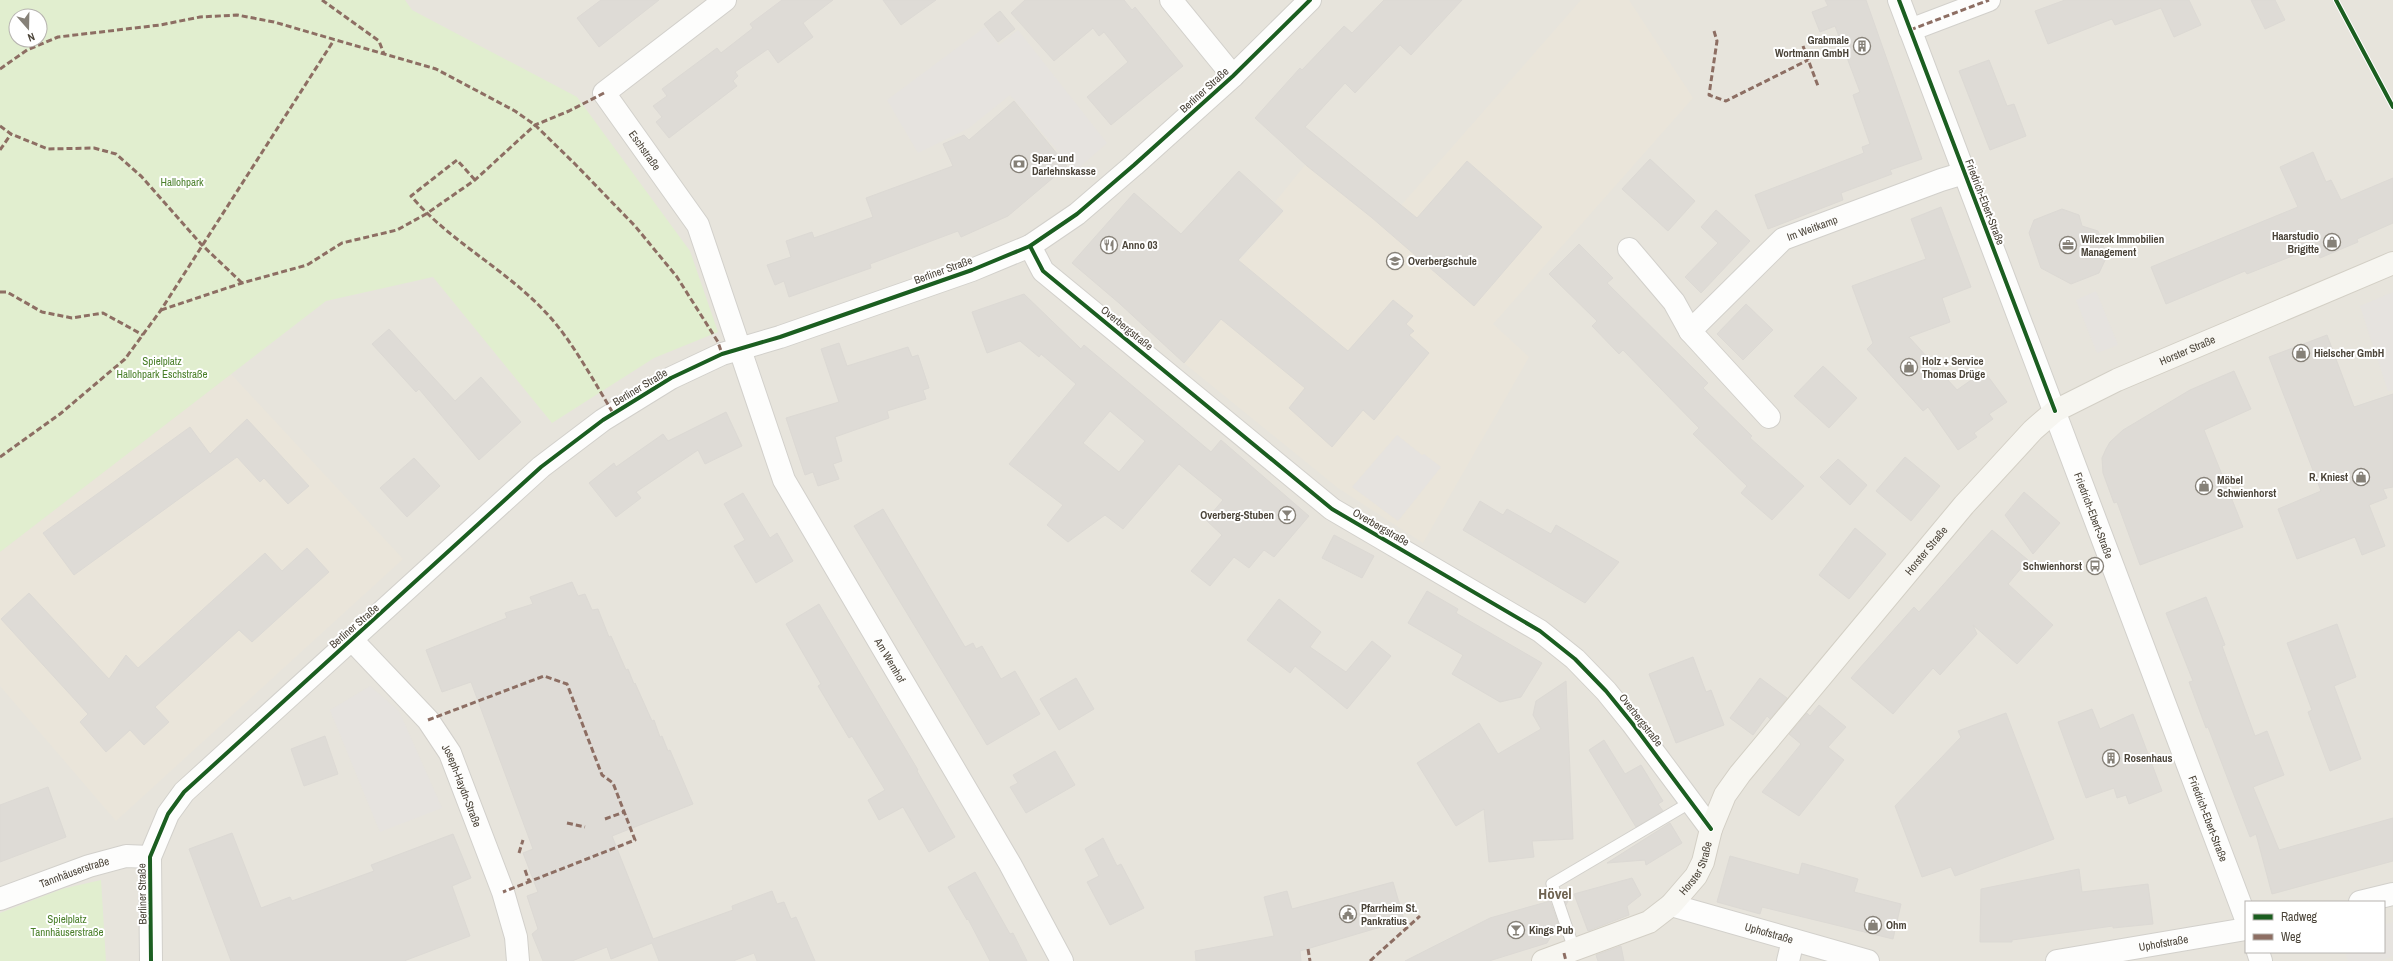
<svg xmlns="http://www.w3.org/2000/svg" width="2393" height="961" viewBox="0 0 2393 961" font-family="'Archivo Narrow',sans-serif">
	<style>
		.residential { fill: #e7e4dc; fill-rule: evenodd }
		.education { fill: #eae5da }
		.green { fill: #e1eecf; fill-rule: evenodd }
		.parking { fill: #e6e3df }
		.building { fill: #dedbd6; stroke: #dcd9d4; fill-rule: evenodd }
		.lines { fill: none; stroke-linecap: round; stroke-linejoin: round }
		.lane-casing { stroke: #d2d0cb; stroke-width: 13 }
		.street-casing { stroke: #d2d0cb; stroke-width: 24 }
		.secondary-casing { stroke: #d3cfc5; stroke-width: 24 }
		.lane { stroke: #fdfdfc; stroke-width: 11 }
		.street { stroke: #fdfdfc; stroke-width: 22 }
		.secondary { stroke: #f7f6f1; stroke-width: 22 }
		.quiet { stroke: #8d6e63; stroke-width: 3; stroke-dasharray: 6 3; stroke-linecap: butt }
		.cycleway-casing { stroke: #fff; stroke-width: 6 }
		.cycleway { stroke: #1b5e20; stroke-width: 4 }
		.labels { text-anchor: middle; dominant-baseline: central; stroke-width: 4; stroke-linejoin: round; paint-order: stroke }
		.poi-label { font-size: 11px; font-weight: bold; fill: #4b4439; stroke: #fff; text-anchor: start }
		.street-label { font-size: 11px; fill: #4b4439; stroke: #fff }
		.park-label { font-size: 11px; fill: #4a7f2a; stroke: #fff }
		.district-label { font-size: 15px; font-weight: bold; fill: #6e6250; stroke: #fff }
	</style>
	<rect width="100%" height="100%" fill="#f4f2ee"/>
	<path class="residential" d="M0 0H2393V961H0ZM16 16H40V40H16ZM2246 902H2384V952H2246Z"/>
	<g class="education">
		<path d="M1581 0H1629L1693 98 1493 324 1529 357 1423 543 1338 488 1184 363 1208 336 1188 319 1284 210 1275 202 1324 142 1390 196 1379 209 1390 218Z"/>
		<path d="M231 374 403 559 116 821 0 686V552Z"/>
	</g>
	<g class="green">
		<path d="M0 0H405L412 10 577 97 690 251 718 332 654 358 552 423 433 277 326 301 0 552ZM16 16H40V40H16Z"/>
		<path d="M101 880 106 961H0V913L62 889Z"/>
	</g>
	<g class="parking">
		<path d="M985 27 999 45 1018 30 1107 143 1075 171 1010 95 969 128 918 153 887 100Z"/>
		<path d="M2096 291 2118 345 2097 353 2076 300Z"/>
		<path d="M2393 292V390L2388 391 2360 306Z"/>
		<path d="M1397 435 1422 455 1424 454 1441 467 1398 521 1352 487Z"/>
		<path d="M370 686 399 711 442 808 380 832 330 710Z"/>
		<path d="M2393 922V956L2380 961H2348L2345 952H2384V925Z"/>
	</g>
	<g class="building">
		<path d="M601 0H659L599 47 577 18Z"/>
		<path d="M782 0H833L803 23 813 37 778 63 768 49 735 72 738 76 733 81 737 86 669 138 656 122 662 117 653 106 667 96 662 89 717 48 721 53 753 28 750 24Z"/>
		<path d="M883 0H936L901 25Z"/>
		<path d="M1025 0H1124L1132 10 1135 7 1183 66 1111 125 1087 97 1128 62 1104 32 1099 36 1093 28 1054 61 1011 13Z"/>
		<path d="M1384 0H1462L1411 55 1400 45 1355 93 1345 83 1305 127 1417 218 1467 161 1542 227 1474 306 1371 217 1307 166 1255 118 1300 68 1302 70 1344 26 1352 33Z"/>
		<path d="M1825 0H1866L1922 159 1890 170 1892 174 1841 193 1843 200 1768 229 1755 195 1864 153 1862 147 1870 144 1853 95 1860 92 1835 26 1820 32 1812 12 1828 6Z"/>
		<path d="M2065 0H2189L2201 25 2174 37 2161 8 2115 25 2112 19 2048 44 2035 11Z"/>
		<path d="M2251 0H2275L2285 20 2265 29Z"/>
		<path d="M1000 11 1015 29 998 42 984 24Z"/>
		<path d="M1989 60 2007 106 2014 104 2026 136 1990 150 1959 71Z"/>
		<path d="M1014 101 1067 166 1008 216 961 237 958 231 870 264 871 268 789 297 784 281 775 285 767 265 791 257 786 241 812 232 814 238 873 217 866 198 953 166 943 144 964 135 969 140Z"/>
		<path d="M2313 152 2326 182 2331 180 2341 200 2393 178V223L2357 239 2358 242 2320 258 2315 247 2247 274 2245 271 2166 304 2151 267 2298 207 2280 167Z"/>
		<path d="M1650 159 1695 201 1668 231 1622 189Z"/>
		<path d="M1239 171 1283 211 1238 260 1348 351 1393 300 1413 316 1406 324 1414 331 1409 335 1429 353 1374 420 1363 410 1332 447 1289 408 1305 388 1221 319 1184 363 1119 303 1072 263 1134 193 1181 234Z"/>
		<path d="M1941 207 1971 287 1942 298 1950 322 1909 337 1957 390 1984 371 2007 402 1989 414 1993 419 1974 433 1977 437 1958 450 1928 407 1923 411 1867 349 1873 343 1852 286 1926 259 1911 219Z"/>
		<path d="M2062 209 2079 215 2082 226 2098 231 2107 256 2099 273 2071 284 2041 268 2029 233 2034 220Z"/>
		<path d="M1716 210 1750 241 1701 293 1685 277 1718 243 1701 227Z"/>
		<path d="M1579 244 1613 278 1607 283 1708 383 1703 388 1752 436 1750 438 1804 486 1772 520 1741 493 1747 486 1693 434 1699 428 1623 350 1619 354 1592 326 1597 321 1549 274Z"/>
		<path d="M1024 294 1081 349 1084 345 1211 452 1221 440 1309 516 1274 557 1264 550 1249 568 1234 557 1210 586 1191 571 1222 535 1206 520 1223 500 1179 464 1123 529 1105 515 1068 542 1047 525 1063 505 1009 464 1076 384 1041 354 1039 357 1020 341 987 353 972 312ZM1110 411 1145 441 1119 472 1083 443Z"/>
		<path d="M1746 304 1773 330 1743 360 1717 334Z"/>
		<path d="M389 329 455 401 481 377 521 422 479 460 419 389 416 392 372 344Z"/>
		<path d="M2327 335 2354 407 2393 394V487L2383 489 2387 498 2369 505 2385 546 2362 555 2355 537 2297 559 2278 509 2321 491 2269 357Z"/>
		<path d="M839 343 847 366 908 347 912 357 918 355 929 388 923 390 926 399 887 411 889 418 835 437 842 461 833 464 839 479 818 486 813 472 805 475 786 418 839 402 821 349Z"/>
		<path d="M1823 366 1857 398 1829 428 1794 396Z"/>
		<path d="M2234 371 2251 409 2204 430 2243 527 2140 565 2117 502 2114 503 2103 473 2102 458 2106 449 2110 442 2123 430 2190 390Z"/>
		<path d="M726 412 742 446 705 464 698 450 636 492 641 498 616 517 589 483 614 463 616 467 663 434 668 441Z"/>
		<path d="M247 419 309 486 288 504 264 478 260 482 237 457 74 575 43 533 190 427 210 454Z"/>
		<path d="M1905 457 1940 486 1911 521 1876 491Z"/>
		<path d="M414 458 440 486 407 517 380 488Z"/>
		<path d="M1838 459 1867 485 1850 505 1820 477Z"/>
		<path d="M2024 492 2060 523 2033 554 2005 515Z"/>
		<path d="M743 493 770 538 777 533 793 561 756 583 734 546 745 540 724 504Z"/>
		<path d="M1480 501 1503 515 1507 509 1551 534 1556 525 1619 562 1585 603 1463 530Z"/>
		<path d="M883 509 965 647 973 643 976 649 982 646 1001 679 1015 671 1040 714 987 745 854 526Z"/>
		<path d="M1855 528 1886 554 1849 599 1819 575Z"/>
		<path d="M1992 530 2028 560 2008 584 2053 625 2017 664 1973 625 1977 634 1940 675 1933 668 1893 714 1851 678 1914 607 1919 612Z"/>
		<path d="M1334 535 1374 556 1362 578 1322 558Z"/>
		<path d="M307 548 329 572 252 642 239 630 155 707 169 722 144 745 130 730 106 752 80 722 88 714 1 619 29 593 109 679 126 655 138 668 265 553 282 571Z"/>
		<path d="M572 582 578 596 585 594 592 610 598 609 609 637 611 636 626 670 628 669 634 684 635 683 652 721 654 720 660 737 662 736 668 751 670 750 693 804 612 836 653 939 733 910 732 906 772 891 777 904 784 902 791 919 796 917 815 961H757L754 953 733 961H659L652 943 611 959 607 947 572 961H543L532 934 538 929 527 896 538 892 523 853 533 849 471 682 442 692 426 650 507 618 505 613 533 604 530 597Z"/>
		<path d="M1427 591 1458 609 1456 613 1542 663 1521 697 1500 702 1452 674 1463 655 1408 623Z"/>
		<path d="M2206 597 2225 645 2222 646 2255 736 2267 731 2284 775 2253 787 2279 850 2393 818V861L2272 894 2256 834 2250 837 2208 727 2206 728 2189 682 2193 681 2166 613Z"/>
		<path d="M1279 599 1321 632 1310 647 1346 672 1372 641 1391 656 1347 709 1295 666 1290 673 1247 640Z"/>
		<path d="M819 604 918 770 917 771 955 837 929 852 903 807 879 820 868 800 885 790 852 736 849 738 818 686 821 684 786 624Z"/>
		<path d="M2337 624 2356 677 2334 686 2361 759 2330 771 2308 712 2312 710 2287 643Z"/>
		<path d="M1693 657 1706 692 1711 690 1724 725 1676 743 1649 674Z"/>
		<path d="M1076 678 1094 709 1059 730 1040 699Z"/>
		<path d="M1760 678 1787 698 1770 719 1767 716 1753 735 1730 718Z"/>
		<path d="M1566 681 1573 839 1532 841 1534 857 1489 862 1484 809 1456 826 1417 763 1479 723 1498 754 1541 729 1533 715 1536 701Z"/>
		<path d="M1819 705 1846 727 1828 747 1844 760 1799 816 1762 792 1801 744 1789 734 1807 713 1810 716Z"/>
		<path d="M2092 709 2100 729 2133 714 2162 791 2129 804 2126 795 2117 798 2114 788 2086 798 2058 722Z"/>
		<path d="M2006 713 2054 839 1955 876 1951 867 1922 877 1895 806 1961 737 1958 731Z"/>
		<path d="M325 736 338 774 304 786 291 749Z"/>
		<path d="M1604 740 1625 774 1641 765 1663 801 1658 804 1663 811 1636 827 1589 750Z"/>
		<path d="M1055 751 1075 785 1026 813 1010 787 1018 783 1013 775Z"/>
		<path d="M48 787 66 837 0 862V805Z"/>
		<path d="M1670 823 1682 843 1646 865 1645 860 1607 863Z"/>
		<path d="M232 833 261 908 290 897 292 901 374 871 371 865 453 834 471 878 452 886 470 936 404 961H231L189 849Z"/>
		<path d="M1103 838 1117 866 1121 864 1144 908 1110 925 1087 882 1099 876 1085 849Z"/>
		<path d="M1730 856 1799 875 1802 863 1858 879 1854 892 1901 904 1893 939 1762 907 1760 914 1717 902Z"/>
		<path d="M2079 869 2082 892 2148 884 2153 924 2113 928V926L2012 940V942H1980L1981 889Z"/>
		<path d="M975 872 1010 934 1013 933 1027 961H990L968 919 967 920 948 887Z"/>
		<path d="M1632 878 1641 895 1627 906 1629 915 1588 931 1574 894Z"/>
		<path d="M1393 882 1404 920 1300 951 1301 961H1196L1195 951 1274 936 1264 897 1287 891 1292 909Z"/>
		<path d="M1572 893 1566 905 1564 897Z"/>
		<path d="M1550 901 1558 923 1547 943 1489 961H1405L1490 918Z"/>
		<path d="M1621 946 1624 961H1598L1596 955Z"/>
	</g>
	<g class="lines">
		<g class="lane-casing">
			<path id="lane" d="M1574 949 1552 884 1691 802"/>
		</g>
		<g class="street-casing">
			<g id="street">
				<path id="s1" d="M725 0 604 93 698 225 784 480 1010 864 1062 961"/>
				<path d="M1171 0 1233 76"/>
				<path id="s2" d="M1899 0 2246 919"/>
				<path d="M1910 30 1989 0"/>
				<path d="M1030 246 1043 271 1332 509 1540 631 1575 659 1606 691 1632 723 1711 829"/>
				<path d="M1629 249 1674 302 1690 331 1769 417"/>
				<path id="s3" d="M1690 331 1783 239 1941 180 1964 173"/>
				<path id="s4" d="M351 639 428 720 450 753 503 892 516 937 518 961"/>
				<path id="s5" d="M0 899 89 866 126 856 150 857"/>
				<path d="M2360 902 2393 894"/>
				<path id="s6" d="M1671 905 1868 961"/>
				<path d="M2258 952 2261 961"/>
				<path d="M151 961 150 857 168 814 184 792 541 467 603 420 671 378 722 354 780 337 972 270 1030 246 1077 214 1134 165 1233 76 1310 0"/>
				<path d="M1788 961 1793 940"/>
				<path id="s7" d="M2057 961 2246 929"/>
			</g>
		</g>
		<g class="secondary-casing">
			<g id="secondary">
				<path id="s8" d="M1543 961 1649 922 1671 905 1696 876 1703 862 1711 829 1725 795 1740 774 1964 505 2033 430 2055 411 2117 380 2393 263"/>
			</g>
		</g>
		<use href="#lane" class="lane"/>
		<use href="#street" class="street"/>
		<use href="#secondary" class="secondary"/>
		<g class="quiet">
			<path d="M322 0 379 41 384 54"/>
			<path d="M1910 30 1989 0"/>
			<path d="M1714 31 1717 41 1709 95 1726 101 1808 60"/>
			<path d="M1803 46 1818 86"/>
			<path d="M0 69 27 50 58 37 160 25 200 17 237 15 274 22 436 69 515 111 535 125 575 164 635 226 677 277 718 342 722 354"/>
			<path d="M0 126 11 134 48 149 94 148 116 154 141 176 201 244 242 283"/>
			<path d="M0 150 11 134"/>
			<path d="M475 180 457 160 411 196C451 243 508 270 549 316 572 341 595 383 613 413"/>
			<path d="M0 292H7L42 312 72 318 103 313 143 335"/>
			<path d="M161 310 242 283 307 265 342 243 397 230 426 214 475 180 535 125 569 111 604 93"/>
			<path d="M0 457 60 414 125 359 161 310 334 40"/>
			<path d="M428 720 544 676 567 684 602 775 613 783 635 840 503 892"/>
			<path d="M605 819 624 812"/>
			<path d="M567 823 585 827"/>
			<path d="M519 853 523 840"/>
			<path d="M525 870 529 881"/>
			<path d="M1308 949 1310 961"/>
			<path d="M1564 953 1566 961"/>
			<path d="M1370 961 1420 916"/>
		</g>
		<g class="cycleway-casing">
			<g id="cycleway">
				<path d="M1899 0 2055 411"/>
				<path d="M2336 0 2393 107"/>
				<path d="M1030 246 1043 271 1332 509 1540 631 1575 659 1606 691 1632 723 1711 829"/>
				<path d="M151 961 150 857 168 814 184 792 541 467 603 420 671 378 722 354 780 337 972 270 1030 246 1077 214 1134 165 1233 76 1310 0"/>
			</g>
		</g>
		<use href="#cycleway" class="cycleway"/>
	</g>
	<defs>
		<g id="building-ring" transform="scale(0.9)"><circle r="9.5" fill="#fff" stroke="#868178" stroke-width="1.5"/><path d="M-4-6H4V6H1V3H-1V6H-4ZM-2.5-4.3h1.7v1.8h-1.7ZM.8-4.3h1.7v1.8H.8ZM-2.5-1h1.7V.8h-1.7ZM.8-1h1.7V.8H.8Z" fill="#868178"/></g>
		<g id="bank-ring" transform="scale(0.9)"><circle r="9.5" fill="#fff" stroke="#868178" stroke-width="1.5"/><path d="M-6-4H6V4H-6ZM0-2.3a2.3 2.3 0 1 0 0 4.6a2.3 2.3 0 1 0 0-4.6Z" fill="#868178"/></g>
		<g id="shop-ring" transform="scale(0.9)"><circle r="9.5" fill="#fff" stroke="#868178" stroke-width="1.5"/><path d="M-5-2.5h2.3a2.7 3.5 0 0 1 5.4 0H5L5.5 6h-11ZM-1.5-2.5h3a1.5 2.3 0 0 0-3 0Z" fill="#868178"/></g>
		<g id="restaurant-ring" transform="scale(0.9)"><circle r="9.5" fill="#fff" stroke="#868178" stroke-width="1.5"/><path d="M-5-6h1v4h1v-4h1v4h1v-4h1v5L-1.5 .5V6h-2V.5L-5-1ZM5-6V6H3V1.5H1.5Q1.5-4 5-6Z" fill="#868178"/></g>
		<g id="office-ring" transform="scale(0.9)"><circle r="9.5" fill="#fff" stroke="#868178" stroke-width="1.5"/><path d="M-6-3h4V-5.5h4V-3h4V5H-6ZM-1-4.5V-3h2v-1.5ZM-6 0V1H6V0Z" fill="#868178"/></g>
		<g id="school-ring" transform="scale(0.9)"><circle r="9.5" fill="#fff" stroke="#868178" stroke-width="1.5"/><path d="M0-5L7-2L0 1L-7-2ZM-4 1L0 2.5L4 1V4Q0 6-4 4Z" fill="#868178"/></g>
		<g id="bar-ring" transform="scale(0.9)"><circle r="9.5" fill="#fff" stroke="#868178" stroke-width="1.5"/><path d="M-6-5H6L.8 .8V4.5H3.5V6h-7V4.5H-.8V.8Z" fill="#868178"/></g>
		<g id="bus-ring" transform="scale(0.9)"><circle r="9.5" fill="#fff" stroke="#868178" stroke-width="1.5"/><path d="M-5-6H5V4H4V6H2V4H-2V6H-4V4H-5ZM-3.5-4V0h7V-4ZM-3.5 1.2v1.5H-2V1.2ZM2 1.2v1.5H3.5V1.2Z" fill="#868178"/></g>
		<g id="civic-ring" transform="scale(0.9)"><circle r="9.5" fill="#fff" stroke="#868178" stroke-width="1.5"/><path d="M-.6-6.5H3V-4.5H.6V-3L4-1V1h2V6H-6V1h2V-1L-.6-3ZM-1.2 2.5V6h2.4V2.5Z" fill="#868178"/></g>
	</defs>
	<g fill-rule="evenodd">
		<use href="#building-ring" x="1862" y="46"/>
		<use href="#bank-ring" x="1019" y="164"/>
		<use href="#shop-ring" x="2332" y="242"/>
		<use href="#restaurant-ring" x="1109" y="245"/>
		<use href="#office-ring" x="2068" y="245"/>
		<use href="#school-ring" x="1395" y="261"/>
		<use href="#shop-ring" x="2301" y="353"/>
		<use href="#shop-ring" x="1909" y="367"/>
		<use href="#shop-ring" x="2361" y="477"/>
		<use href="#shop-ring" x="2204" y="486"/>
		<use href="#bar-ring" x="1287" y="515"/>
		<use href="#bus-ring" x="2095" y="566"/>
		<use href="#building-ring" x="2111" y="758"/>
		<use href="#civic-ring" x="1348" y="914"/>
		<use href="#shop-ring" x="1873" y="925"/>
		<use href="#bar-ring" x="1516" y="930"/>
	</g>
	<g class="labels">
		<g class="poi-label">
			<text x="1849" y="40" text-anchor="end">Grabmale<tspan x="1849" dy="13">Wortmann GmbH</tspan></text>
			<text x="1032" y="158">Spar- und<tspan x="1032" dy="13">Darlehnskasse</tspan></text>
			<text x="2319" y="236" text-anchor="end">Haarstudio<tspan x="2319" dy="13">Brigitte</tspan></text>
			<text x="2081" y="239">Wilczek Immobilien<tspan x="2081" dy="13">Management</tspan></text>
			<text x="1122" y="245">Anno 03</text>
			<text x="1408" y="261">Overbergschule</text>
			<text x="2314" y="353">Hielscher GmbH</text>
			<text x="1922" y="361">Holz + Service<tspan x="1922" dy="13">Thomas Drüge</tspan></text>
			<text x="2348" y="477" text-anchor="end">R. Kniest</text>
			<text x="2217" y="480">Möbel<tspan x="2217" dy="13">Schwienhorst</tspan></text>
			<text x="1274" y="515" text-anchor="end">Overberg-Stuben</text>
			<text x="2082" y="566" text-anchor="end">Schwienhorst</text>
			<text x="2124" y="758">Rosenhaus</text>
			<text x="1361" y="908">Pfarrheim St.<tspan x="1361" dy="13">Pankratius</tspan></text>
			<text x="1886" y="925">Ohm</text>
			<text x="1529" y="930">Kings Pub</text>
		</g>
		<g class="street-label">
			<text transform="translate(1204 90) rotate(-42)">Berliner Straße</text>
			<text stroke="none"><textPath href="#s1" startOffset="223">Eschstraße</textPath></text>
			<text transform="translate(1985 202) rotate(69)">Friedrich-Ebert-Straße</text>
			<text stroke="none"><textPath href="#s3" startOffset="162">Im Weitkamp</textPath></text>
			<text transform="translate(943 270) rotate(-20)">Berliner Straße</text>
			<text transform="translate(1127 328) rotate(39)">Overbergstraße</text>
			<text stroke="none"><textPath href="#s8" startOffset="918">Horster Straße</textPath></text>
			<text transform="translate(640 387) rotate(-31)">Berliner Straße</text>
			<text stroke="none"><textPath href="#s2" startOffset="551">Friedrich-Ebert-Straße</textPath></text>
			<text transform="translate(1381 527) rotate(30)">Overbergstraße</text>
			<text stroke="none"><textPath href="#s8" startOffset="582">Horster Straße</textPath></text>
			<text transform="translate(354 626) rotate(-41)">Berliner Straße</text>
			<text stroke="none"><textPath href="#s1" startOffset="793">Am Wemhof</textPath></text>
			<text transform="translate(1641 720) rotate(52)">Overbergstraße</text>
			<text stroke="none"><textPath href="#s4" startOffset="186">Joseph-Haydn-Straße</textPath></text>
			<text stroke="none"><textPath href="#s2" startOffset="875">Friedrich-Ebert-Straße</textPath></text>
			<text stroke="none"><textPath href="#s8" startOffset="186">Horster Straße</textPath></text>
			<text stroke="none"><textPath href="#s5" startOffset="79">Tannhäuserstraße</textPath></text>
			<text transform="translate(142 894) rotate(-91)">Berliner Straße</text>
			<text stroke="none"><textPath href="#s6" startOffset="102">Uphofstraße</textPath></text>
			<text stroke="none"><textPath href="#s7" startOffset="108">Uphofstraße</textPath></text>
		</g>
		<g class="park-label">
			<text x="182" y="182">Hallohpark</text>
			<text x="162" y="361">Spielplatz<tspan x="162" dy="13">Hallohpark Eschstraße</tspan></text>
			<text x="67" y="919">Spielplatz<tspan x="67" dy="13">Tannhäuserstraße</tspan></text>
		</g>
		<g class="district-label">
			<text x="1555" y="893">Hövel</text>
		</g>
	</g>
	<rect x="2245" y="901" width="140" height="52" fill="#ffffff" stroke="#b7b4b0"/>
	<rect x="2253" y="914" width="20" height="6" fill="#1b5e20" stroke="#b7b4b0"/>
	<text x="2281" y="921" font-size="12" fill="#4b4439">Radweg</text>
	<rect x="2253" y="934" width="20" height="6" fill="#8d6e63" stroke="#b7b4b0"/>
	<text x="2281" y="941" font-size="12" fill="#4b4439">Weg</text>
	<g transform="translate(28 28) rotate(160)"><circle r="19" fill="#ffffff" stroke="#b7b4b0"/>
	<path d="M0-3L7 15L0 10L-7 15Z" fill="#868178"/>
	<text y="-6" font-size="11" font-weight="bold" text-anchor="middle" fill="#4b4439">N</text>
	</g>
</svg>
